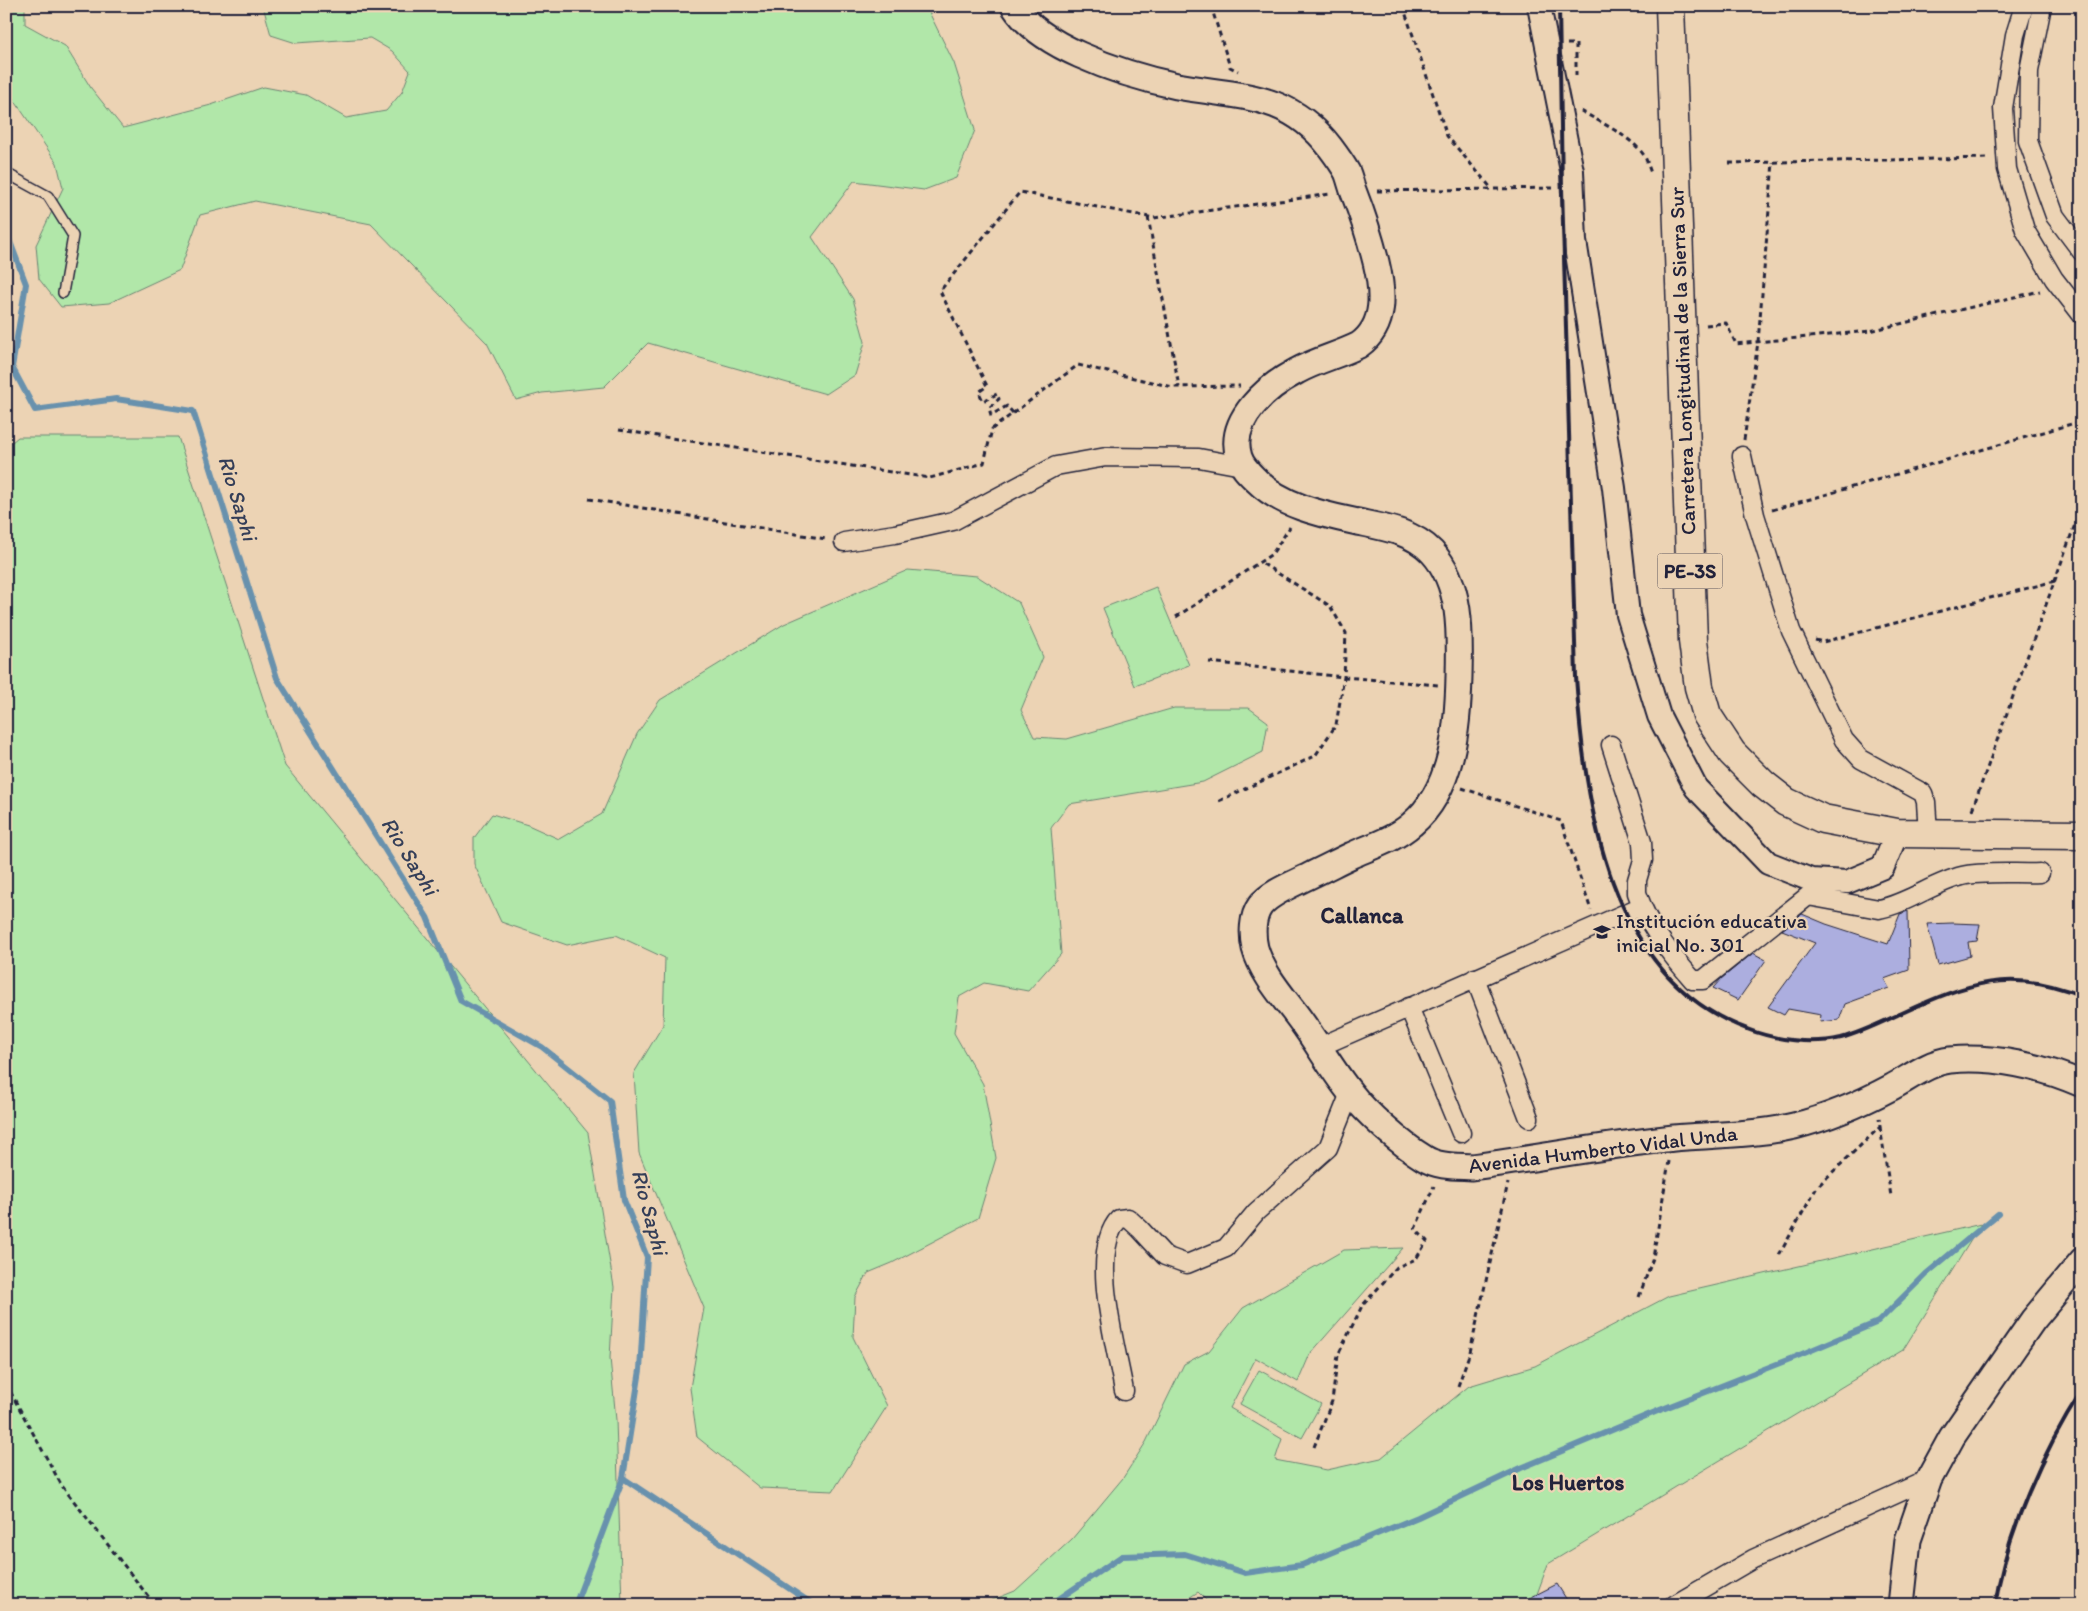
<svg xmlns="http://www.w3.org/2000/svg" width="2088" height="1611" viewBox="0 0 2088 1611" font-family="Itim,sans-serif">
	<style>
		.green { fill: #b1e7a9; stroke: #6a8472 }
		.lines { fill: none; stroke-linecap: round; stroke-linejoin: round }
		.stream { stroke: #6891ad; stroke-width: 6 }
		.building { fill: #acaedf; stroke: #22223b }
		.service-casing { stroke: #22223b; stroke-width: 12 }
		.minor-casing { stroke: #22223b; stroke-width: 21 }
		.tertiary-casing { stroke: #22223b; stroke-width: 26 }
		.secondary-casing { stroke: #22223b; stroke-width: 29 }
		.trunk-casing { stroke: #22223b; stroke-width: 31 }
		.path { stroke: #22223b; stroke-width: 3; stroke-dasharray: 5 4; stroke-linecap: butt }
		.service { stroke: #ecd3b4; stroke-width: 9 }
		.minor { stroke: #ecd3b4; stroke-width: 18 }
		.tertiary { stroke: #ecd3b4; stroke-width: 22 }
		.secondary { stroke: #ecd3b4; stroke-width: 25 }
		.trunk { stroke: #ecd3b4; stroke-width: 28 }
		.rail { stroke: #22223b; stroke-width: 4 }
		.labels { text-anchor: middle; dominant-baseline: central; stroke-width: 4.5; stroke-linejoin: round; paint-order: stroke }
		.shield { fill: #ecd3b4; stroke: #5f575f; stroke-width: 1 }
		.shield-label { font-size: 20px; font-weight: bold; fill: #22223b }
		.street-label { font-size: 21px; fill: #22223b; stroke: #ecd3b4 }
		.poi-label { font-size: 21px; fill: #22223b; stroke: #ecd3b4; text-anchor: start }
		.water-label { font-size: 22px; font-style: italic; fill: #343e58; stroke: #ecd3b4 }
		.neighbourhood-label { font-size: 22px; font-weight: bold; fill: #22223b; stroke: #ecd3b4 }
	</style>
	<rect width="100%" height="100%" fill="#ecd3b4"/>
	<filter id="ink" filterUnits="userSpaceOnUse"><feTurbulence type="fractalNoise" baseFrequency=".02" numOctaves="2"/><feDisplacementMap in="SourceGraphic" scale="10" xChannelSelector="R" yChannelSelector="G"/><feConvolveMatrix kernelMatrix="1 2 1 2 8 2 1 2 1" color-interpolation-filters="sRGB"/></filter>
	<g filter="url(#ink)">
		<g class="green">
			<path d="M6 6H25V24L65 46 91 88 123 128 211 105 264 87 306 95 346 118 386 111 402 92 410 71 392 51 370 38 296 43 271 35 263 6H926L954 63 975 130 956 178 924 190 854 181 812 237 853 299 865 342 855 375 826 394 648 343 604 387 542 393 516 400 487 343 371 224 255 201 200 215 180 270 109 303 61 307 39 279 36 245 63 188 57 163 6 88Z"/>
			<path d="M18 437H178L285 766 588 1133 614 1287 610 1358 616 1420 622 1605H6V447Z"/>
			<path d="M908 570 977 576 1019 603 1043 657 1021 710 1034 737 1067 739 1174 708H1249L1268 722 1263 752 1203 782 1069 804 1051 828 1061 954 1028 991 984 983 959 997 954 1033 983 1084 996 1158 978 1218 892 1263 868 1273 855 1297 853 1337 887 1406 833 1491 760 1488 697 1437 690 1388 704 1308 639 1153 634 1073 663 1025 665 958 616 935 567 945 501 922 474 864V838L492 814 528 825 559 839 602 814 637 734 660 700 784 624Z"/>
			<path d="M1156 587 1189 665 1135 686 1103 608Z"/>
			<path d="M1981 1224 1903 1350 1548 1564 1533 1605H1211L1198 1592 1178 1605H980L1015 1591 1072 1539 1123 1478 1146 1442 1184 1364 1209 1351 1243 1308 1344 1250 1403 1248 1310 1354 1298 1382 1256 1358 1230 1408 1282 1439 1275 1460 1327 1470 1381 1458 1469 1386 1535 1366 1669 1296Z"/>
			<path d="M1259 1370 1321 1404 1302 1438 1240 1404Z"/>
		</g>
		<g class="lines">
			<g class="stream">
				<path d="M6 231 26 284 12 367 35 410 116 399 193 411 277 678 427 917 461 1001 542 1047 610 1101 624 1200 647 1257 640 1370 623 1478 577 1600 579 1605"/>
				<path d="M623 1478 814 1605"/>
				<path d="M1050 1605 1122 1556 1185 1554 1245 1573 1302 1565 1418 1517 1521 1468 1660 1410 1795 1357 1878 1322 1926 1274 1998 1214"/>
			</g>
		</g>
		<g class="building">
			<path d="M1908 911 1909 970 1884 979 1889 988 1845 1004 1839 1020 1820 1022 1821 1015 1788 1009 1784 1015 1768 1007 1815 943 1782 930 1802 914 1826 924 1888 944 1900 914Z"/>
			<path d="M1952 923 1980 924 1977 941 1968 942 1970 956 1938 965 1927 924Z"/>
			<path d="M1753 953 1766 960 1738 1000 1713 988 1721 979Z"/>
			<path d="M1557 1584 1570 1605H1516Z"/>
		</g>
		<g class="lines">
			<g class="service-casing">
				<path id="service" d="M6 173 48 196 73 236 63 293"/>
			</g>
			<g class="minor-casing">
				<g id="minor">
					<path d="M2024 6 2015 35 2003 108 2007 169 2025 230 2054 279 2082 315"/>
					<path d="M2042 6 2029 71 2028 141 2055 216 2082 252"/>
					<path d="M1742 456 1755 515 1791 631 1844 740 1861 759 1923 793 1926 802 1928 833"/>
					<path d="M844 542 895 534 953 521 1056 466 1106 457 1199 458 1242 466"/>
					<path d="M1611 745 1642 842 1643 860 1637 880V893L1642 906"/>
					<path d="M1475 978 1529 1118"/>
					<path d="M1409 1007 1461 1133"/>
					<path d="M1319 1047 1642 906C1654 934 1673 957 1693 980H1703L1808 896 1879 909C1909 903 1933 883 1962 876 1982 871 2019 874 2040 873"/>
					<path d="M1124 1391C1117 1349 1088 1252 1119 1219L1128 1218 1140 1229 1165 1256 1187 1264 1226 1248 1256 1212 1328 1148 1350 1093"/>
					<path d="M1674 1605 1753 1559 1929 1479"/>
				</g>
			</g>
			<g class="tertiary-casing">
				<path id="tertiary" d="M1539 6 1572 171 1575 241 1614 488 1628 615 1659 716 1696 788 1768 863 1811 880 1847 882 1883 867 1897 833"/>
			</g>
			<g class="secondary-casing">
				<g id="secondary">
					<path d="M1014 6C1029 29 1055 44 1080 55 1111 69 1144 79 1177 86 1238 97 1288 92 1330 147 1336 155 1342 163 1347 172 1350 179 1351 186 1354 193 1363 216 1370 238 1376 262 1383 291 1387 325 1359 345 1339 355 1317 360 1297 371 1268 386 1227 420 1239 457 1242 467 1249 473 1257 481 1281 505 1320 514 1353 521 1380 527 1411 530 1432 552 1462 584 1460 635 1459 676 1458 725 1453 790 1412 824 1395 839 1373 846 1352 855 1339 861 1326 868 1313 874 1298 882 1270 892 1260 906 1252 917 1252 935 1255 948 1262 974 1285 999 1301 1021 1318 1044 1332 1070 1350 1092 1366 1113 1401 1144 1424 1158 1438 1167 1456 1166 1472 1167 1539 1158 1606 1145 1674 1138 1713 1135 1754 1135 1794 1126 1827 1118 1862 1103 1892 1087 1909 1078 1930 1062 1950 1060 1994 1056 2041 1066 2082 1084"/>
					<path d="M1901 1605 1908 1540 1929 1479 1952 1437 2033 1320 2082 1261"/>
				</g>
			</g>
			<g class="trunk-casing">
				<path id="trunk" d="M1670 6 1693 641 1699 687 1707 715 1732 753 1763 784 1786 802 1823 819 1897 833 2082 835"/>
			</g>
			<g class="path">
				<path d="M1211 6 1230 67 1238 71"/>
				<path d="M1403 6 1447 136 1492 189"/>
				<path d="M1567 44H1576V76"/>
				<path d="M1581 111C1600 122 1634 138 1645 157 1648 163 1649 169 1652 175"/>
				<path d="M1729 163 1989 158"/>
				<path d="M1377 191 1553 188"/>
				<path d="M1148 217 1179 387"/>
				<path d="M1706 325 1726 323 1736 344 1870 331 2040 291"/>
				<path d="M1013 413 1007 406 991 415 989 408 999 399 997 394 983 401 979 392 987 386 940 291 1020 192 1154 218 1331 194"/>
				<path d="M619 430 930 478 984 463 992 429 1078 365 1173 387 1240 386"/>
				<path d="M1744 440 1758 342 1773 162"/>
				<path d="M589 499 826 539"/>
				<path d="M1772 510 2082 421"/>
				<path d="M1176 617 1272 554 1290 527"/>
				<path d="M1815 640 1823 642 2055 581"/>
				<path d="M1209 662 1344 677 1438 685"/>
				<path d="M1462 788 1561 821 1591 910"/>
				<path d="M1219 801 1315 756 1336 725 1344 677 1346 633 1330 606 1260 562"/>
				<path d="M1972 810 2082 505"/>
				<path d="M1880 1127 1891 1196"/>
				<path d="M1779 1255 1817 1187 1880 1127 1879 1118"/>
				<path d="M1639 1297 1653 1258 1669 1161"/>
				<path d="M6 1384 62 1486 155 1605"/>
				<path d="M1458 1386 1470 1352 1508 1183"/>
				<path d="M1314 1447 1332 1401 1338 1355 1362 1306 1397 1267 1416 1259 1427 1241 1415 1229 1434 1186"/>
			</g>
			<use href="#service" class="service"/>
			<use href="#minor" class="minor"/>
			<use href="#tertiary" class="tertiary"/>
			<use href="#secondary" class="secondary"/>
			<use href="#trunk" class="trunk"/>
			<g class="rail">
				<path d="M1559 6 1562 188 1576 677C1585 805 1608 978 1747 1029 1775 1040 1811 1045 1841 1038 1863 1032 1882 1022 1902 1013 1967 983 2012 967 2082 996"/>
				<path d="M1995 1605C2006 1534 2043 1451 2082 1391"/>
			</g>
		</g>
	</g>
	<defs>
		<g id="school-bare" transform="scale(1.35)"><path d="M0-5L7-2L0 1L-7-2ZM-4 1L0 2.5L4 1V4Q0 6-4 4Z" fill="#22223b" stroke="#ecd3b4" stroke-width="2.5" paint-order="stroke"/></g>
	</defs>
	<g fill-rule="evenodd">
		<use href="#school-bare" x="1602" y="932"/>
	</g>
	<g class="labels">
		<rect class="shield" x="1657.5" y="553.5" width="65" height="35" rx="4"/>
		<g class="shield-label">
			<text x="1690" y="571">PE-3S</text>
		</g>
		<g class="street-label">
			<text transform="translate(1682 361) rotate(-92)">Carretera Longitudinal de la Sierra Sur</text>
			<text transform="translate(1603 1149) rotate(-7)">Avenida Humberto Vidal Unda</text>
		</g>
		<g class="poi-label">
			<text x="1616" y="920">Institución educativa<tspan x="1616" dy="24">inicial No. 301</tspan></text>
		</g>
		<g class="water-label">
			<text transform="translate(238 498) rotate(73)">Rio Saphi</text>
			<text transform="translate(410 856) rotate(58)">Rio Saphi</text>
			<text transform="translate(650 1212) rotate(75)">Rio Saphi</text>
		</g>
		<g class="neighbourhood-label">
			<text x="1362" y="915">Callanca</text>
			<text x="1568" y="1482">Los Huertos</text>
		</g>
	</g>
	<rect width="2088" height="1611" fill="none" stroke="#ecd3b4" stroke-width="25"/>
	<rect x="12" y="12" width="2063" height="1586" fill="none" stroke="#22223b" stroke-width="2" filter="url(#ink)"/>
</svg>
